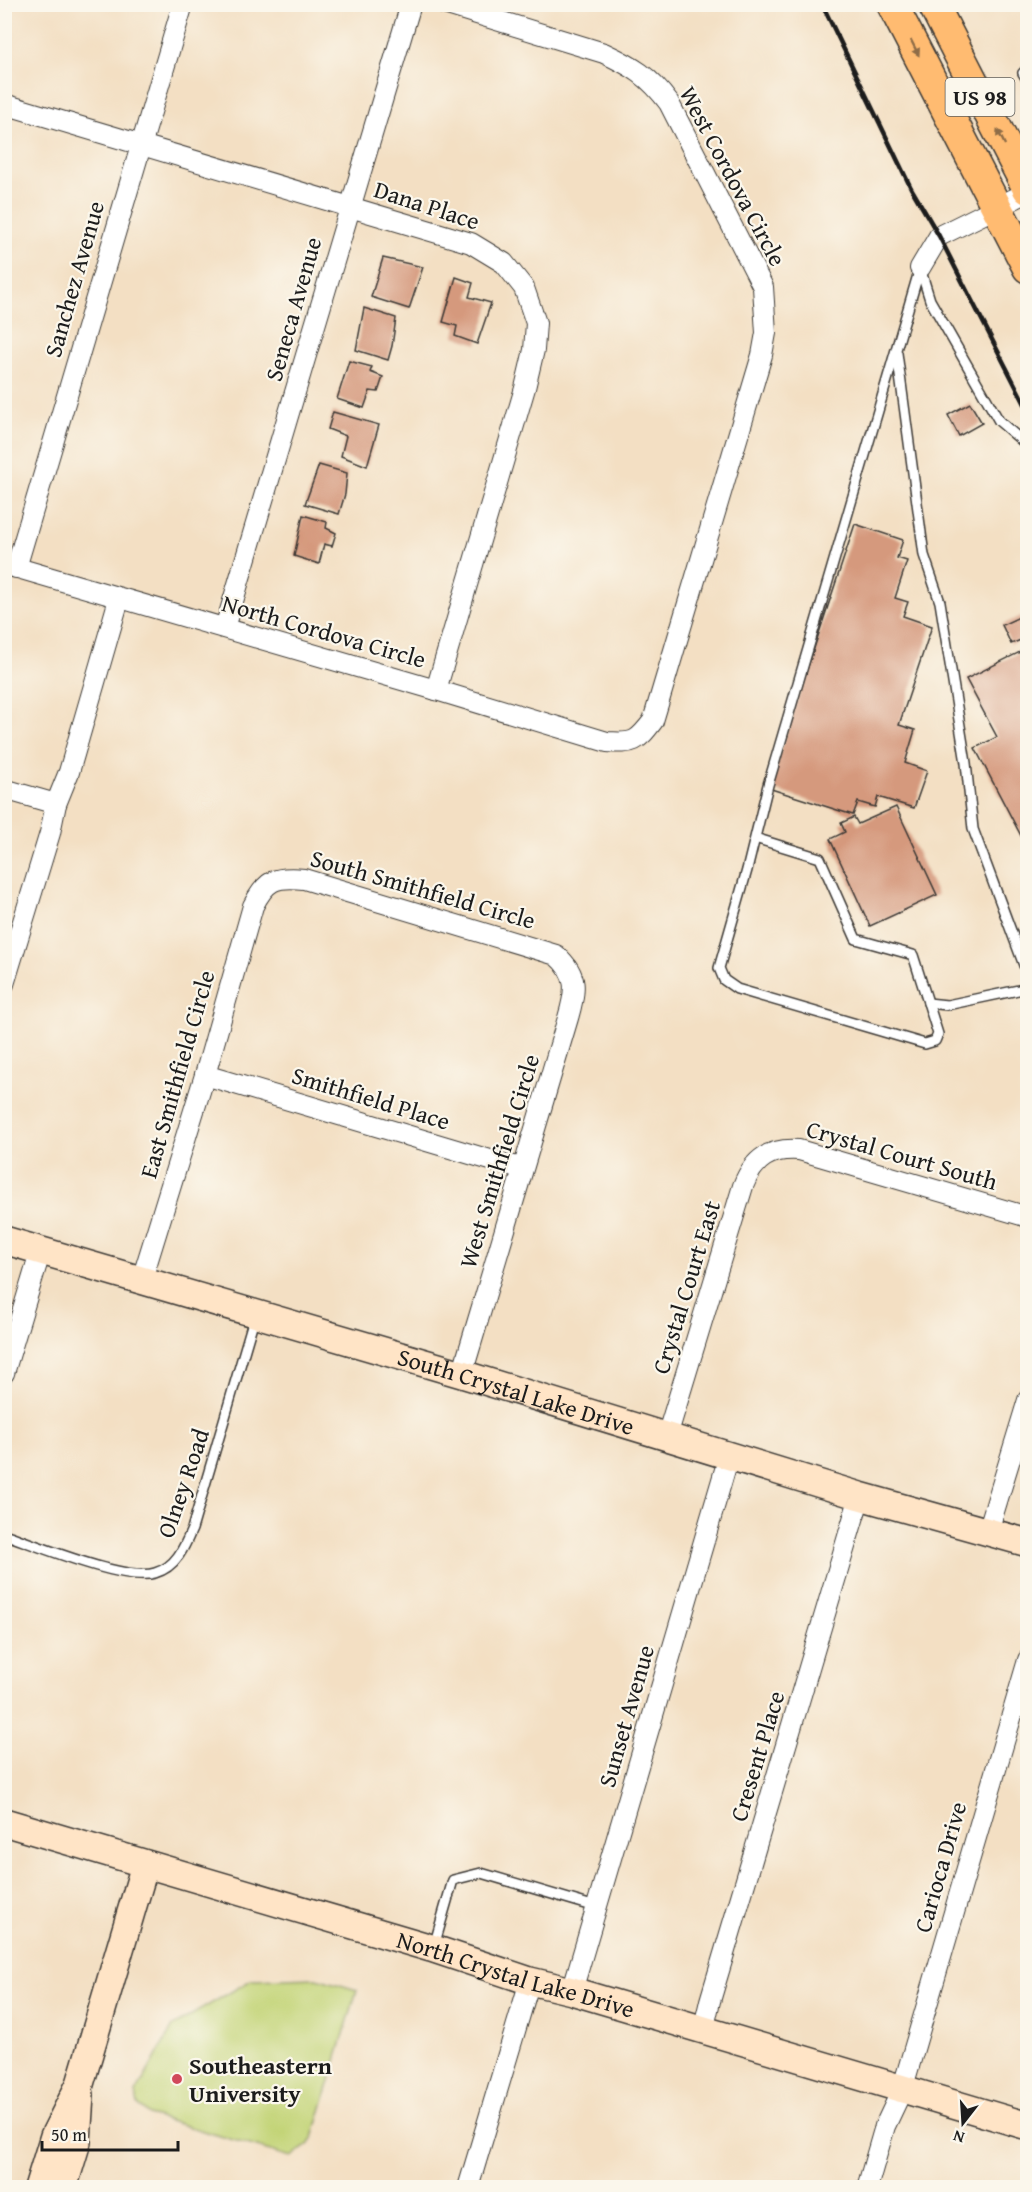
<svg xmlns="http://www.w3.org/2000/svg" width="1032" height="2192" viewBox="0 0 1032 2192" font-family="'Gentium Book Plus',serif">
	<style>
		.green { fill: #c3d477; stroke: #70784a; stroke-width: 1.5 }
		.building { fill: #d5997d }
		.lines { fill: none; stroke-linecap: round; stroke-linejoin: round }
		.lane-casing { stroke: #3c3935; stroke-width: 12 }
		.street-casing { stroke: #3c3935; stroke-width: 22 }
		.secondary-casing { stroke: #3c3935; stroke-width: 30 }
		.primary-casing { stroke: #3c3935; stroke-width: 33 }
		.lane { stroke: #fff; stroke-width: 9 }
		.street { stroke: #fff; stroke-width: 20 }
		.secondary { stroke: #ffe4c6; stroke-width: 27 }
		.primary { stroke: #ffbb71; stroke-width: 30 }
		.rail { stroke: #1c1c1c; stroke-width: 4.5 }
		.oneway { fill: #8e6c46 }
		.poi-dot { fill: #d1495b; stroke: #fbf7ec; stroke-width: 2 }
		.labels { text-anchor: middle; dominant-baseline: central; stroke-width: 4.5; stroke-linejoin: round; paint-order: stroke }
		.shield { fill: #fbf7ec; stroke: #5f5e5a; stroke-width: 1.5 }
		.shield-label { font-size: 22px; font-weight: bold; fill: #1c1c1c }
		.street-label { font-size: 24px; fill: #1c1c1c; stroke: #fbf7ec }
		.poi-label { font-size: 24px; font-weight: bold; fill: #1c1c1c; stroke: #fbf7ec; text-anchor: start }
	</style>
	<rect width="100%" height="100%" fill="#fbf7ec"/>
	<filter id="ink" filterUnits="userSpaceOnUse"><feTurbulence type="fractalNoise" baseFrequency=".0167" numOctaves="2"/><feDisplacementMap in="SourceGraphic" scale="12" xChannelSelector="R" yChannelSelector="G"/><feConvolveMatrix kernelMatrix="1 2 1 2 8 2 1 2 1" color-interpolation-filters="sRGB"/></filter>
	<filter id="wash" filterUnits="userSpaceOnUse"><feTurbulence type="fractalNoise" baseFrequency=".008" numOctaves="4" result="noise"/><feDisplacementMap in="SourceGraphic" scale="24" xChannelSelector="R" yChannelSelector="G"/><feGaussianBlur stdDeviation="1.35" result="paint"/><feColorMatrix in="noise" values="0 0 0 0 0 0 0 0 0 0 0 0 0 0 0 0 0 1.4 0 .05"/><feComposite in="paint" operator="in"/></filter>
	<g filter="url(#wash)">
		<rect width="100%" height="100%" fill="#f3dfc3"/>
		<path class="green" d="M317 1978 357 1990 313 2138 308 2145 291 2157 149 2115 138 2105 136 2093 173 2026 251 1980Z"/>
		<g id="blocks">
			<g class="building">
				<path d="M383 258 423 267 409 309 371 297Z"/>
				<path d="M456 277 473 283 469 297 491 303 477 344 455 336 457 326 443 322Z"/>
				<path d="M364 308 396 318 392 346 388 360 356 350Z"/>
				<path d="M349 361 372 367 370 372 383 377 378 392 370 391 364 408 337 399Z"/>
				<path d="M970 403 982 423 959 436 948 415Z"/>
				<path d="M333 412 379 425 367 466 341 456 346 436 328 429Z"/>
				<path d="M319 465 347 473 345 494 339 514 305 504Z"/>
				<path d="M303 515 327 522 326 528 336 533 332 546 324 544 319 564 294 556Z"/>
				<path d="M855 524 903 540 897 558 907 561 895 598 908 602 903 616 932 626 899 725 915 730 905 763 927 771 914 808 878 797 875 807 858 802 853 815 768 788Z"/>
				<path d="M1028 613V637L1011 644 1002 625Z"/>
				<path d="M1028 648V849L975 748 997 737 966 679Z"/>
				<path d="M896 807 937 895 870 926 830 839 845 832 841 823 854 817 858 824Z"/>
			</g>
		</g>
	</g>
	<g filter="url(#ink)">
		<use href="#blocks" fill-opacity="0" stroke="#3c3935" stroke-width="1.5"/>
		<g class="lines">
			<g class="lane-casing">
				<g id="lane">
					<path d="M1028 68 1023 73 1028 81"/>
					<path d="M920 268 930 300 999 421 1028 446"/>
					<path d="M897 353 924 555 940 602 966 763 973 829 1028 976"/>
					<path d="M755 838 820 858 856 939 913 955 938 1034 935 1041 925 1044 737 989 724 980 719 968 747 870 768 785 920 268"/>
					<path d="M928 1003 947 1005 1028 988"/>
					<path d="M4 1534C36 1545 125 1582 155 1573 176 1567 184 1548 192 1529L255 1315"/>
					<path d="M434 1946 453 1880 481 1873 596 1907"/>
				</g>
			</g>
			<g class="street-casing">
				<g id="street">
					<path d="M4 104 471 243 504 263 524 288 536 323 534 350 525 388 436 690"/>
					<path d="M920 268 939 236 1028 192"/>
					<path d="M4 564 436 690 607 742C634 744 637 742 653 721L762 355 766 333 763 287 669 103C649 76 634 67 604 53L444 4"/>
					<path d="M16 568 183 4"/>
					<path d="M225 628C288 420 347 212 411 4"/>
					<path d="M4 789 56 804"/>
					<path d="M4 984 50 833 56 804 69 772 119 599"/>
					<path d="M205 1075 497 1162 522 1168"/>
					<path d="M142 1279 205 1075 253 906C266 880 275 876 304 879L556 955C579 975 576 991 568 1018L462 1374"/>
					<path d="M4 1373 41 1250"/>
					<path d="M667 1436 743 1186C754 1158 770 1148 799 1150L1028 1217"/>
					<path d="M988 1531 1028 1400"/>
					<path d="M572 1991 729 1456"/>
					<path d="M703 2031 710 2001 860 1496"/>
					<path d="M468 2188 530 1981"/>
					<path d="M867 2188 885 2126 902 2090 1028 1660"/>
				</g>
			</g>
			<g class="secondary-casing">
				<g id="secondary">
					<path id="s1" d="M4 1240 462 1374 860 1496 1028 1543"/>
					<path id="s2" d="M4 1822 431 1948 530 1981 572 1991 1028 2126"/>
					<path d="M38 2188 54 2136 80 2084 145 1865"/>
					<path d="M63 2188 77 2142 80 2095"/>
				</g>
			</g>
			<g class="primary-casing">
				<g id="primary">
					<path d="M892 4 1028 268"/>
					<path d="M933 4 1028 189"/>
				</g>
			</g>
			<use href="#lane" class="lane"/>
			<use href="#street" class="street"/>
			<use href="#secondary" class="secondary"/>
			<use href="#primary" class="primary"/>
			<path class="rail" d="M822 4 911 188 939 236 1028 410"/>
		</g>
		<defs><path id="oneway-solid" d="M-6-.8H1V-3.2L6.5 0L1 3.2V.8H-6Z" transform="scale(1.5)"/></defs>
		<g class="oneway">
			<use href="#oneway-solid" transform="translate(915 48) rotate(63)"/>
			<use href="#oneway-solid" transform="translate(1001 137) rotate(-117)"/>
		</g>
	</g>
	<circle class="poi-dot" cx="177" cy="2079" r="6"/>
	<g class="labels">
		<rect class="shield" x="945.5" y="78" width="69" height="38" rx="4.5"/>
		<g class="shield-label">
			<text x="980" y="97">US 98</text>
		</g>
		<g class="street-label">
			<text transform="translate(733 176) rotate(62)">West Cordova Circle</text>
			<text transform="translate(427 205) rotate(18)">Dana Place</text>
			<text transform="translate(74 279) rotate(-74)">Sanchez Avenue</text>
			<text transform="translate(293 309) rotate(-74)">Seneca Avenue</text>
			<text transform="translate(324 631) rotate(16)">North Cordova Circle</text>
			<text transform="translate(423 889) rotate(16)">South Smithfield Circle</text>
			<text transform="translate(177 1074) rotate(-74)">East Smithfield Circle</text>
			<text transform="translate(371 1098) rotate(17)">Smithfield Place</text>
			<text transform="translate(902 1155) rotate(16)">Crystal Court South</text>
			<text transform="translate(499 1161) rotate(-73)">West Smithfield Circle</text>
			<text transform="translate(686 1287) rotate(-73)">Crystal Court East</text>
			<text stroke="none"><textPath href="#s1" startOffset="534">South Crystal Lake Drive</textPath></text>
			<text transform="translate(183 1483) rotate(-71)">Olney Road</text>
			<text transform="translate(626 1716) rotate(-74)">Sunset Avenue</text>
			<text transform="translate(757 1756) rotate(-73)">Cresent Place</text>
			<text transform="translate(940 1867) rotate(-74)">Carioca Drive</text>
			<text stroke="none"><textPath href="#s2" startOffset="534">North Crystal Lake Drive</textPath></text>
		</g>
		<g class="poi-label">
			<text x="189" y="2065">Southeastern<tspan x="189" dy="28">University</tspan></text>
		</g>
	</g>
	<rect width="1032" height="2192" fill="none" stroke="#fbf7ec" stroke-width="24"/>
	<g transform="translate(963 2123) rotate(197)" stroke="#fbf7ec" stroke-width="4.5" paint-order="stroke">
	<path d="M0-4.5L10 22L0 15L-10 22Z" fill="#1c1c1c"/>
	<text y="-9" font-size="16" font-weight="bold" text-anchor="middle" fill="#1c1c1c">N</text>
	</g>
	<path d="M42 2141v9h136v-9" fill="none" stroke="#1c1c1c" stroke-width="3"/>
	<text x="51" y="2141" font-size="18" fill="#1c1c1c" stroke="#fbf7ec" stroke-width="4.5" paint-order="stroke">50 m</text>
</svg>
